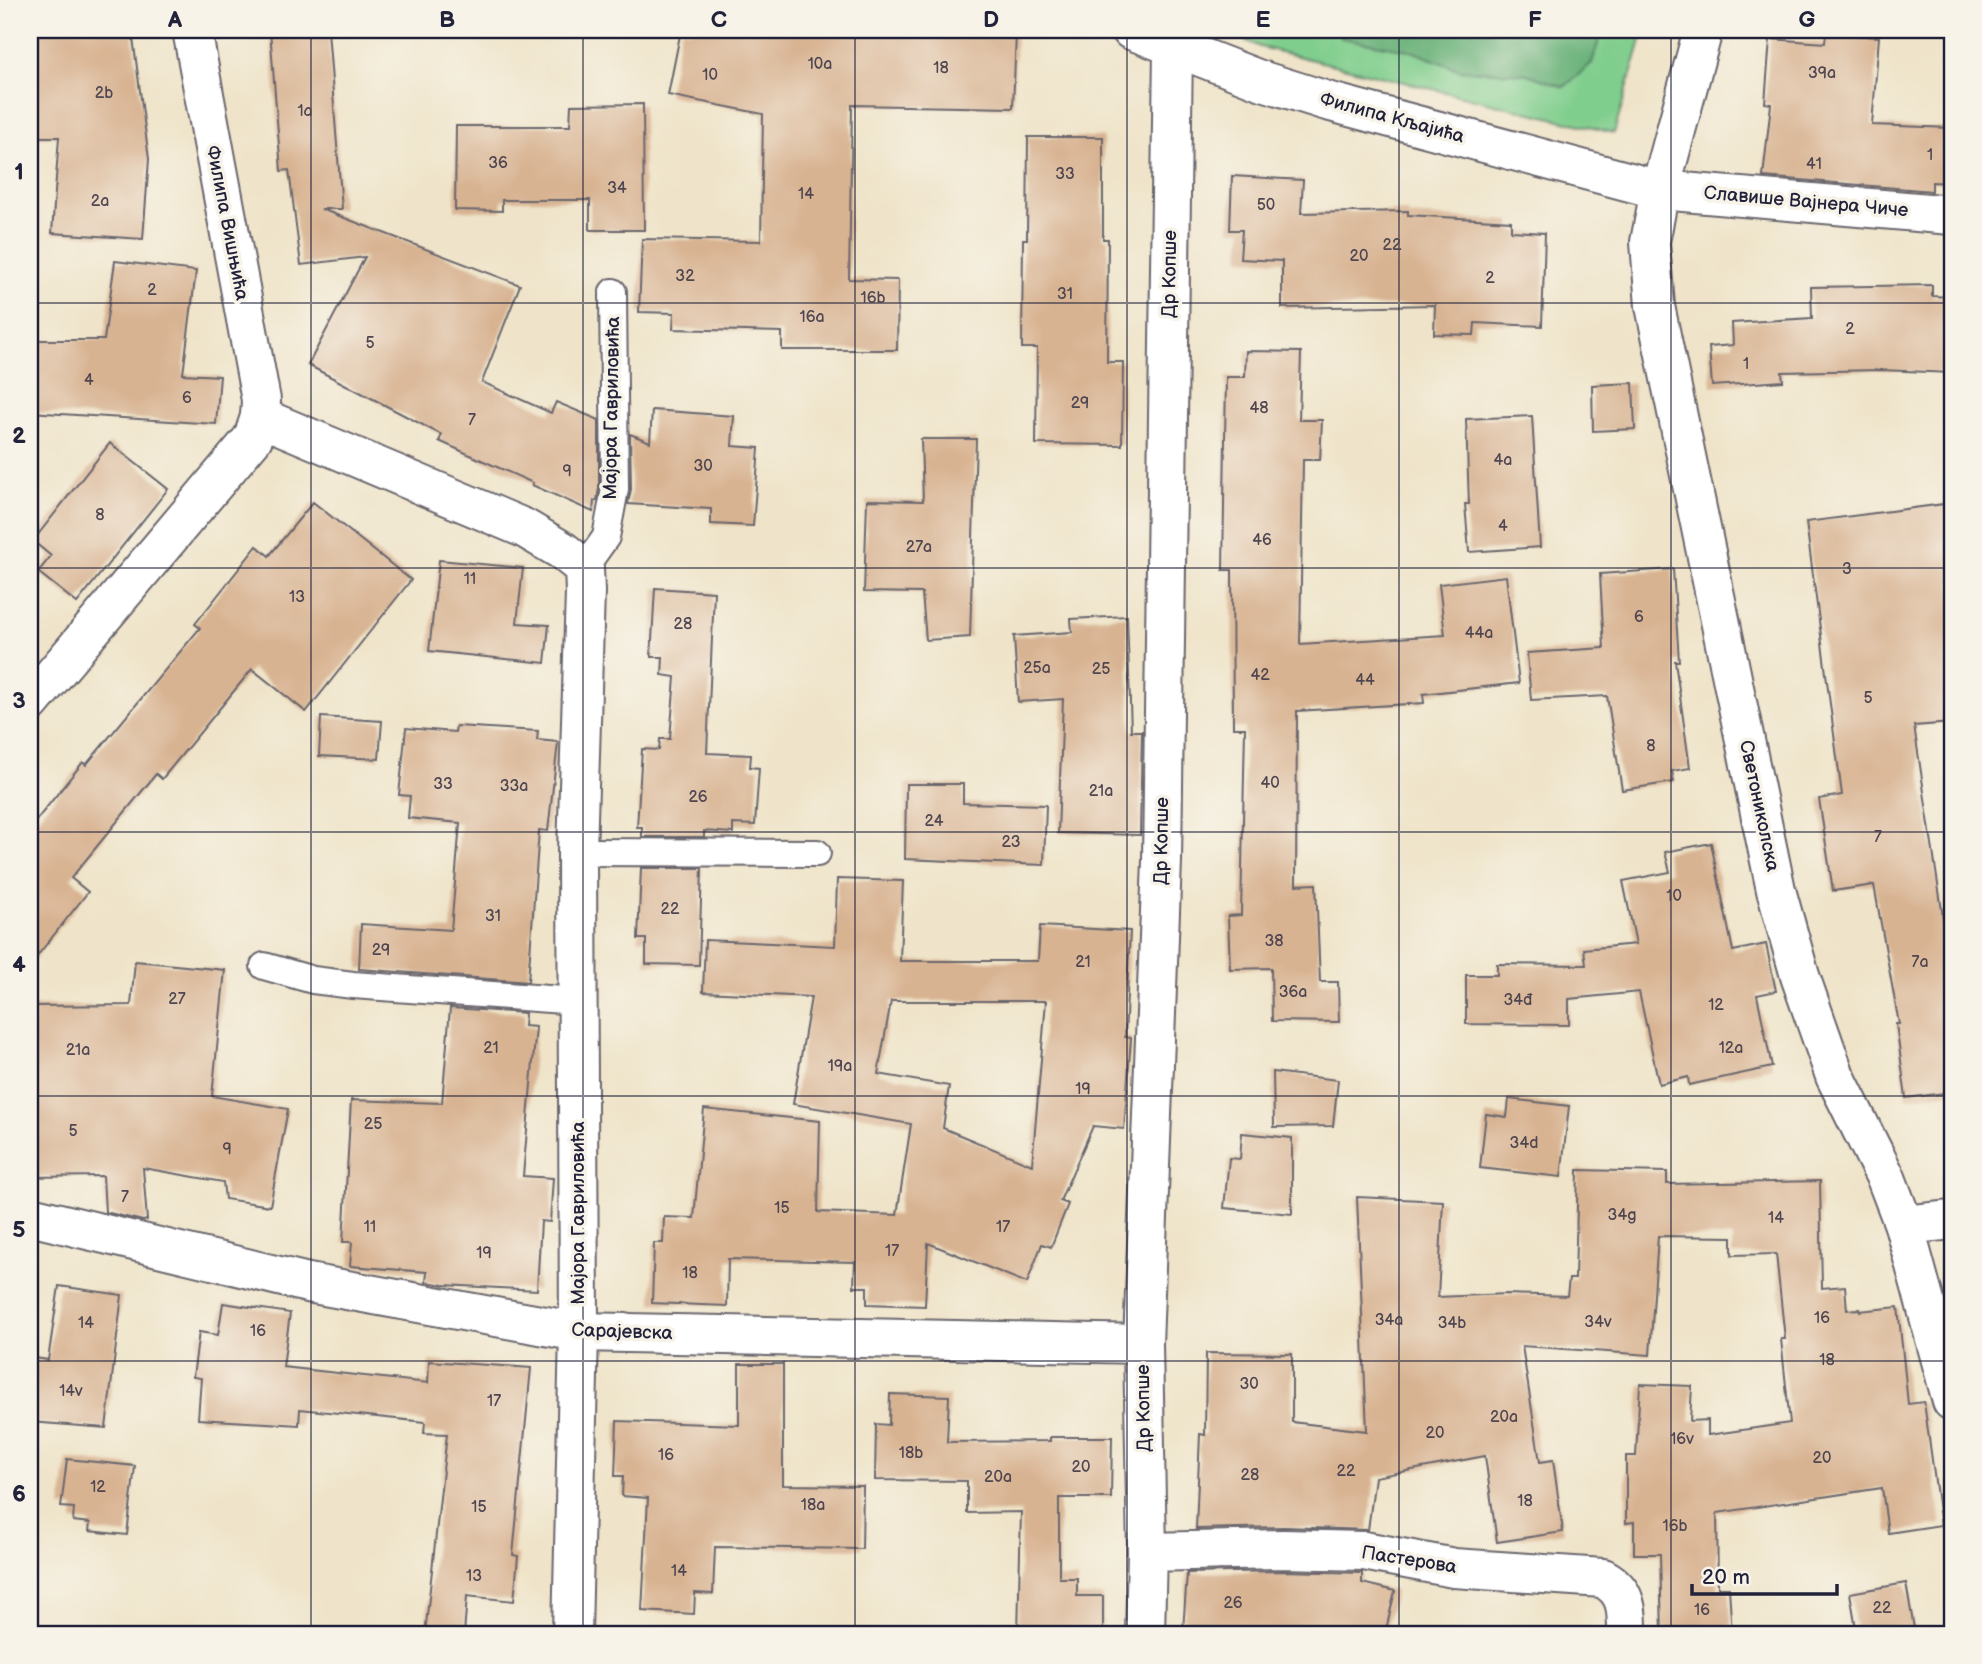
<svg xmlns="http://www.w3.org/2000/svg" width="1982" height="1664" viewBox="0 0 1982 1664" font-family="'Balsamiq Sans',sans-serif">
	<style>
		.green { fill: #80ce8d; stroke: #517864; stroke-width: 2 }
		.forest { fill: #68b178; stroke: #456a5a; stroke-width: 2 }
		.building { fill: #d8b392; fill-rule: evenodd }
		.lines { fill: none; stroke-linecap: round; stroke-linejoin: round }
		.lane-casing { stroke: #6a666d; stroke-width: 30 }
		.street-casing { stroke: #6a666d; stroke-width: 42 }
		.lane { stroke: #fff; stroke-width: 26 }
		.street { stroke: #fff; stroke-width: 38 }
		.grid { fill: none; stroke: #22223b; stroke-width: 2; stroke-opacity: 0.55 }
		.labels { text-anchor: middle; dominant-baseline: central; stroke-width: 7; stroke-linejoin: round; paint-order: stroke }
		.number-label { font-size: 16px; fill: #504651 }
		.street-label { font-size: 19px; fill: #22223b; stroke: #f7f3e8 }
		.neatline { fill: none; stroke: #22223b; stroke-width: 2.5 }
		.grid-label { font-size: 23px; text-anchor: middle; font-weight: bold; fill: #22223b }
	</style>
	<rect width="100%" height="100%" fill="#f7f3e8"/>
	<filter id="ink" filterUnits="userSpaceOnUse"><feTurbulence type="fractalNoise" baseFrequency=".0143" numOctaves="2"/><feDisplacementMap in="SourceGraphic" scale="14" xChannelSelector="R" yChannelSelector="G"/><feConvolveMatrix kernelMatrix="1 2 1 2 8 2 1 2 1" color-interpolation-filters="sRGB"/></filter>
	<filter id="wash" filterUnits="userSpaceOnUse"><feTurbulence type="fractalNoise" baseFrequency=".00686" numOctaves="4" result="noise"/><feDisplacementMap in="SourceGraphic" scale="28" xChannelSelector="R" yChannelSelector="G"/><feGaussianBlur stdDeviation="1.57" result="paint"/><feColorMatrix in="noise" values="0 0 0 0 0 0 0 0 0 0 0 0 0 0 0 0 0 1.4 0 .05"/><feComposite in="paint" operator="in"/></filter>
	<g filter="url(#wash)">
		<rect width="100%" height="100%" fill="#efe4c9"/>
		<path class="green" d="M1223 30H1644L1614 133 1260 47Z"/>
		<path class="forest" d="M1343 30H1602L1592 63 1564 87 1527 74 1460 70 1409 50 1341 38Z"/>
		<g id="blocks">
			<g class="building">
				<path d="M30 30H132L149 159 143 239 52 233 59 137H30Z"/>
				<path d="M270 30H328L342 209H321L520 285 482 382 551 413 556 402 599 420V488L597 501H594L593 512 532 485 533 483 439 441 442 435 308 365 365 257 301 265 289 170 281 171Z"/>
				<path d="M681 30H981L1016 33 1013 108 852 105 849 279 898 280 897 350H782V332L673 329 674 313 639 312 642 239 761 241 763 114 668 95Z"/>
				<path d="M1826 33 1879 37 1872 125 1952 128V183L1932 182V191L1763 177 1771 104 1765 103 1770 39 1825 43Z"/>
				<path d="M643 104 644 230H590V200H502V211L455 210 456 126H570L571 105Z"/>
				<path d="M1028 137H1103V239H1108L1107 362H1123L1122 445 1036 444 1037 348H1022L1023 239H1027Z"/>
				<path d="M1232 176 1303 180 1301 213 1408 211V215L1511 221V231L1545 233 1542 326 1475 323 1474 335 1434 334 1435 305 1282 308V261L1240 259 1242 230H1230Z"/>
				<path d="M115 261 196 271 183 374 220 376 216 424 30 412V340H104Z"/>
				<path d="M1932 285V296L1952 297V373L1881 370 1782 372 1783 381 1712 386 1709 347 1733 345 1732 323 1812 318 1811 287Z"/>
				<path d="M1246 351 1301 352 1299 420H1322L1320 460H1303L1300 644 1445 635 1439 584 1506 576 1519 683 1423 694 1424 703 1297 711 1296 885 1316 884 1320 982H1338L1339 1022 1272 1021 1271 968 1230 969 1228 916 1241 915 1245 728H1233L1232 570H1223L1226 377H1245Z"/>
				<path d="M1633 383 1635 429 1593 431 1592 385Z"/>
				<path d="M652 410 734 416 732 446 759 448 753 526 711 524V509L628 504 631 489 630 434 650 442Z"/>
				<path d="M1532 416 1540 547 1469 552 1465 504H1469L1466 419Z"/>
				<path d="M921 439H976L970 637 926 640 922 593 864 592 867 500 923 501Z"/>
				<path d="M110 443 168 489 77 603 38 572 51 556 33 541Z"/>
				<path d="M313 502 411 580 306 712 252 669 162 779 156 774 71 878 88 892 30 965V828L83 762 86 765 200 628 195 624 257 546 269 556Z"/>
				<path d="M1952 503V723L1914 726 1944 924 1952 923V1092L1906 1098 1896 1024H1899L1874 885 1833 891 1819 799 1842 795 1806 522Z"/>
				<path d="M439 560 523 568 517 623 549 625 545 663 429 651Z"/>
				<path d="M1673 569 1679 661H1675L1690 768 1672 771 1674 782 1622 790 1607 696 1531 700 1527 653 1604 648 1600 574Z"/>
				<path d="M655 588 714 592 707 753 751 755 750 767 759 768 755 825 733 824V833L704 831V837H642V827H637L642 749 659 750 660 739H670L675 677 662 675 663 657H651Z"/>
				<path d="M1127 616 1131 731H1142L1140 835 1058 833 1063 699 1018 702 1014 636 1072 632 1071 619Z"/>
				<path d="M321 717 382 721 379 759 319 756Z"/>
				<path d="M456 726 538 731 537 740 558 742 548 831 539 830 528 982 359 969 361 924 451 930 460 823 408 818 410 796 399 795 406 728 455 732Z"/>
				<path d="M906 784H963V803L1046 805 1044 865 905 859Z"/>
				<path d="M1711 843 1733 951 1766 944 1776 991 1757 995 1772 1067 1689 1085 1688 1077 1659 1084 1639 992 1569 999V1025L1466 1024V975H1497V964L1586 965 1584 949 1636 944 1623 881 1670 872 1665 852Z"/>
				<path d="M641 868H702L699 965 646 964V939H638Z"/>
				<path d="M837 879 903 881 900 961H1038L1040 926 1130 931 1125 1037 1131 1038 1124 1129 1093 1126 1060 1201 1068 1204 1051 1247 1042 1244 1027 1283 928 1243 925 1306 867 1304V1287H854L855 1262 728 1259 727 1306 652 1303 654 1243H663L664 1217 694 1218 704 1109 820 1121 818 1212 897 1215 911 1124 793 1104 811 997 703 992 705 940 835 946ZM891 1001H1046L1032 1165 943 1128 949 1086 878 1074Z"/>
				<path d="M135 961 225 970 212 1096 288 1109 270 1206 225 1199 223 1182 143 1168 147 1220 143 1221 105 1212 103 1176 30 1177V1006L131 1005Z"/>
				<path d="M450 1008 525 1013 524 1026 536 1027 523 1176 553 1178 550 1222 541 1221 537 1290 444 1285 426 1282 427 1272 350 1266 352 1242H343L351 1100 442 1103Z"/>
				<path d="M1273 1072 1338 1080 1333 1126 1274 1127Z"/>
				<path d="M1509 1099 1569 1106 1561 1177 1480 1168 1486 1114 1507 1117Z"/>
				<path d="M1242 1133 1292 1138V1214L1224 1208 1229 1158 1240 1159Z"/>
				<path d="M1578 1170 1667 1172V1184L1820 1181 1822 1288 1845 1286 1847 1310 1860 1309V1311L1898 1307 1908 1404 1924 1402 1941 1525 1888 1533 1882 1488 1717 1513 1718 1588H1729L1732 1634H1662L1660 1554H1634V1522L1626 1523V1456H1636L1640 1384 1692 1386 1690 1421 1708 1420V1435L1790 1423 1781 1339H1785L1776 1254 1732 1255V1237L1658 1236 1650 1355 1522 1346 1540 1462 1553 1460 1563 1532 1497 1542 1485 1456 1375 1477 1368 1530 1284 1527 1196 1529 1200 1434 1205 1435 1206 1353 1292 1354V1422L1367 1431 1357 1197 1443 1201 1438 1297 1507 1294 1567 1296 1569 1279H1575Z"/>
				<path d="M59 1286 122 1295 106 1428 30 1422 35 1358 48 1360Z"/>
				<path d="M223 1303 290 1313 283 1367 428 1383 429 1361 531 1368 513 1555 518 1556 514 1601 467 1596 464 1634H425L447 1434 424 1433 425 1422 300 1409 299 1425 198 1419 201 1378 193 1377 199 1332 218 1335Z"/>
				<path d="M739 1364H783V1485L863 1486 862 1549 715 1547 713 1594 695 1593 694 1614 642 1611 648 1498 622 1496 623 1476H615L617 1421 739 1425Z"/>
				<path d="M890 1394 949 1396 947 1442 1050 1441V1437H1112L1111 1498H1059V1578H1077V1596H1103V1634L1018 1633 1021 1512 967 1513V1481L875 1480 876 1424 889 1425Z"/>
				<path d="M67 1459 135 1466 127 1535 89 1531 90 1523 73 1521 74 1508 61 1507Z"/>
				<path d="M1283 1571 1362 1573V1583L1395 1591 1385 1634H1232L1183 1631 1187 1573Z"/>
				<path d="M1906 1583 1915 1634H1857L1850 1593Z"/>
			</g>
		</g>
	</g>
	<g filter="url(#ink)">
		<use href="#blocks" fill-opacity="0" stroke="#6a666d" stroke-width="2"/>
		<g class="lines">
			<g class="lane-casing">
				<g id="lane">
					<path d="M584 568 606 537 615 489 613 292"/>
					<path d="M577 852 817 853"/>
					<path d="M264 966 313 980 353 985 577 1001"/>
				</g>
			</g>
			<g class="street-casing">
				<g id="street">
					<path d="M1131 30 1260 80 1327 101 1660 190 1952 215"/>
					<path d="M1703 30 1660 190 1650 242 1655 306 1776 890 1800 976 1835 1076 1886 1178 1904 1225 1952 1401"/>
					<path d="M260 417 524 528 563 551 584 568 585 592 577 852 579 1332 572 1634"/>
					<path d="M30 703 253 438 260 417 261 400 192 30"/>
					<path d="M30 1216 308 1283 579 1332 1143 1344"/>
					<path d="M1904 1225 1952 1220"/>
					<path d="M1147 1552 1283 1549 1364 1551 1454 1568 1603 1578C1627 1591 1627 1609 1627 1634"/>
					<path d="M1145 1634 1147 1552 1143 1344 1162 861 1173 48"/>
				</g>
			</g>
			<use href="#lane" class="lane"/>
			<use href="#street" class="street"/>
		</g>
	</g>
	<path class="grid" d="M311 30V1634M583 30V1634M855 30V1634M1127 30V1634M1399 30V1634M1671 30V1634M30 303H1952M30 568H1952M30 832H1952M30 1096H1952M30 1361H1952"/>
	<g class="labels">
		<g class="number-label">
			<text x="820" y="64">10a</text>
			<text x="941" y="68">18</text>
			<text x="1822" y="73">39a</text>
			<text x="710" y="75">10</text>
			<text x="104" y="93">2b</text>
			<text x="305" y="111">1a</text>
			<text x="1930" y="155">1</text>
			<text x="498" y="163">36</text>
			<text x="1814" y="164">41</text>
			<text x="1065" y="174">33</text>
			<text x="617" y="188">34</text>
			<text x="806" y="194">14</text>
			<text x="100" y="201">2a</text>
			<text x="1266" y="205">50</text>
			<text x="1392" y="245">22</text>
			<text x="1359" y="256">20</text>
			<text x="685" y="276">32</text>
			<text x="1490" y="278">2</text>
			<text x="152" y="290">2</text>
			<text x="1065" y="294">31</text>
			<text x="873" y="298">16b</text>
			<text x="812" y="317">16a</text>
			<text x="1850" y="329">2</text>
			<text x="370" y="343">5</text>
			<text x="1746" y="364">1</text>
			<text x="89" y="380">4</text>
			<text x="187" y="398">6</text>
			<text x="1080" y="403">29</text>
			<text x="1259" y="408">48</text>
			<text x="472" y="420">7</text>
			<text x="1503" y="460">4a</text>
			<text x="703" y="466">30</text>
			<text x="567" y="471">9</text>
			<text x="100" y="515">8</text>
			<text x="1503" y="526">4</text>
			<text x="1262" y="540">46</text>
			<text x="919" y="547">27a</text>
			<text x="1847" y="569">3</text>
			<text x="470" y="579">11</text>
			<text x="297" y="597">13</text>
			<text x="1639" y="617">6</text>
			<text x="683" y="624">28</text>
			<text x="1479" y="633">44a</text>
			<text x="1037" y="668">25a</text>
			<text x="1101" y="669">25</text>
			<text x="1260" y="675">42</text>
			<text x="1365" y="680">44</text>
			<text x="1868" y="698">5</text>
			<text x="1651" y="746">8</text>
			<text x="1270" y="783">40</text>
			<text x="443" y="784">33</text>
			<text x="514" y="786">33a</text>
			<text x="1101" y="791">21a</text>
			<text x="698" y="797">26</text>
			<text x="934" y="821">24</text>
			<text x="1878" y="837">7</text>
			<text x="1011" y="842">23</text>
			<text x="1674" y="896">10</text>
			<text x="670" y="909">22</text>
			<text x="493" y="916">31</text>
			<text x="1274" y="941">38</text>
			<text x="381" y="950">29</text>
			<text x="1083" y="962">21</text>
			<text x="1920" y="962">7a</text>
			<text x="1293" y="992">36a</text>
			<text x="177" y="999">27</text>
			<text x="1518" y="1000">34đ</text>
			<text x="1716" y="1005">12</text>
			<text x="491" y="1048">21</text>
			<text x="1731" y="1048">12a</text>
			<text x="78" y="1050">21a</text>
			<text x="840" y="1066">19a</text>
			<text x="1083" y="1089">19</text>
			<text x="373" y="1124">25</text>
			<text x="73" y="1131">5</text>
			<text x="1524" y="1143">34d</text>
			<text x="227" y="1149">9</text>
			<text x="125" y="1197">7</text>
			<text x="782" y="1208">15</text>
			<text x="1622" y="1215">34g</text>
			<text x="1776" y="1218">14</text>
			<text x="370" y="1227">11</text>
			<text x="1003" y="1227">17</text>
			<text x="892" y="1251">17</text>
			<text x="484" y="1253">19</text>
			<text x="690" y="1273">18</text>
			<text x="1822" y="1318">16</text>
			<text x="1389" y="1320">34a</text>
			<text x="1598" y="1322">34v</text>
			<text x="86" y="1323">14</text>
			<text x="1452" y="1323">34b</text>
			<text x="258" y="1331">16</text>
			<text x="1827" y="1360">18</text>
			<text x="1249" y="1384">30</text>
			<text x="71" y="1391">14v</text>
			<text x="494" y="1401">17</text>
			<text x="1504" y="1417">20a</text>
			<text x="1435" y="1433">20</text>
			<text x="1682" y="1439">16v</text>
			<text x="911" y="1453">18b</text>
			<text x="666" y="1455">16</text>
			<text x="1822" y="1458">20</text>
			<text x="1081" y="1467">20</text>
			<text x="1346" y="1471">22</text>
			<text x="1250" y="1475">28</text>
			<text x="998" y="1477">20a</text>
			<text x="98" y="1487">12</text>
			<text x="1525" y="1501">18</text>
			<text x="813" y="1505">18a</text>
			<text x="479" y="1507">15</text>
			<text x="1675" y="1526">16b</text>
			<text x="679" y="1571">14</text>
			<text x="474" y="1576">13</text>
			<text x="1233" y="1603">26</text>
			<text x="1882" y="1608">22</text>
			<text x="1702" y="1610">16</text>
		</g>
		<g class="street-label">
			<text transform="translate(1392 118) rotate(15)">Филипа Кљајића</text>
			<text transform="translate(1806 202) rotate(5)">Славише Вајнера Чиче</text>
			<text transform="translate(227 223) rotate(79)">Филипа Вишњића</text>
			<text transform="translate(1170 274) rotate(-89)">Др Копше</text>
			<text transform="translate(612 408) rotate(-89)">Мајора Гавриловића</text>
			<text transform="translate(1759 806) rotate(78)">Светониколска</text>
			<text transform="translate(1162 841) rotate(-89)">Др Копше</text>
			<text transform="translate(578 1213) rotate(-90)">Мајора Гавриловића</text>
			<text transform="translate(622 1332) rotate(2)">Сарајевска</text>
			<text transform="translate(1144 1408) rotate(-91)">Др Копше</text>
			<text transform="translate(1409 1560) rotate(9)">Пастерова</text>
		</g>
	</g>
	<rect width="1982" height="1664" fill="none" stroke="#f7f3e8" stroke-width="77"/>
	<path d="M1692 1584v10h145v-10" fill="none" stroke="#22223b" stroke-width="3.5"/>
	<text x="1702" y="1584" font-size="21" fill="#22223b" stroke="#f7f3e8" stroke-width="5" paint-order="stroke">20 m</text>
	<rect x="38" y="38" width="1906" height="1588" class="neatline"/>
	<g class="grid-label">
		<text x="175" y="27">A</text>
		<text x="447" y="27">B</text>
		<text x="719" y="27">C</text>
		<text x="991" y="27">D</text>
		<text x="1263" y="27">E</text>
		<text x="1535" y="27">F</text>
		<text x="1807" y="27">G</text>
		<text x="19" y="179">1</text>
		<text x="19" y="443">2</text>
		<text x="19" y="708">3</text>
		<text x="19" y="972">4</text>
		<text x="19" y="1237">5</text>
		<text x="19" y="1501">6</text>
	</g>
</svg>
